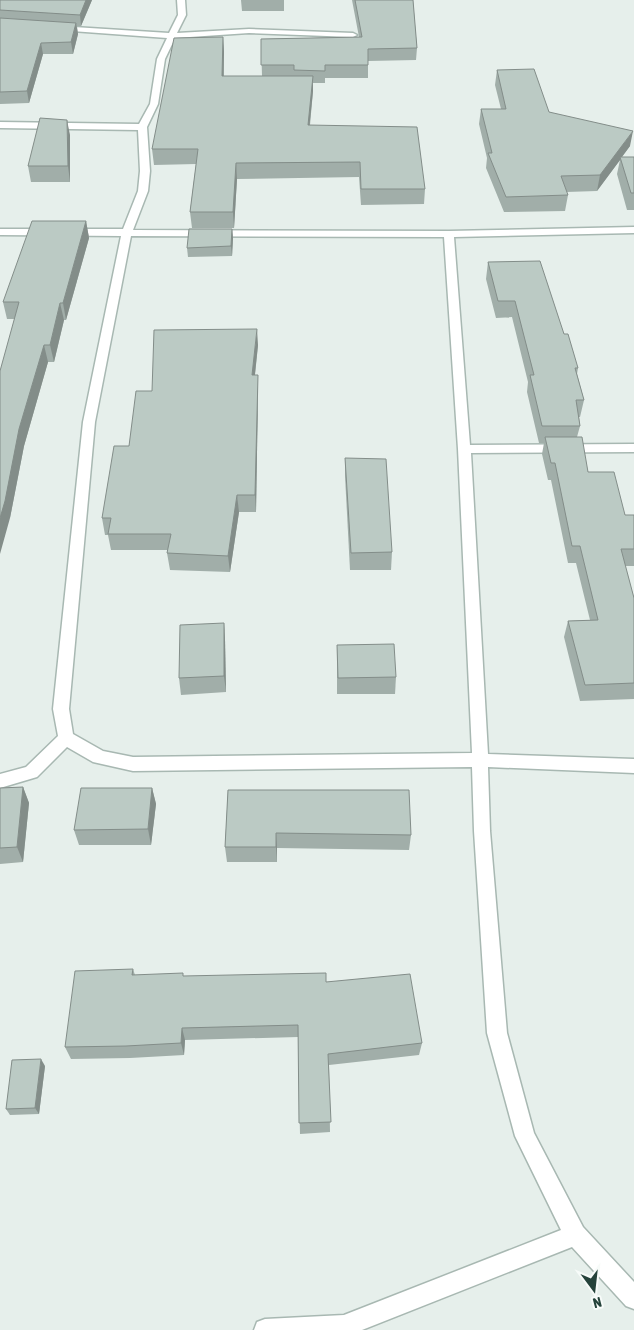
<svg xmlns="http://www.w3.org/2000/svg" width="634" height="1330" viewBox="0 0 634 1330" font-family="'Asap Condensed',sans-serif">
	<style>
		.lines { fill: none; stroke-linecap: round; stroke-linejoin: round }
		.street-casing { stroke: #a8b8b2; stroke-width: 3 }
		.street { fill: #fff; fill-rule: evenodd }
		.wall { fill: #a1aea9 }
		.shaded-wall { fill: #838d89 }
		.building { fill: #bbcac4; stroke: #838d89 }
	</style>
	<rect width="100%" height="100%" fill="#e6efeb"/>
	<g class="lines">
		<g class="street-casing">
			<path id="street" d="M177 0H185L186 15 177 33 249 29 353 33 357 35 353 37 249 33 175 38 165 59 158 104 147 127 150 171 148 191 133 230 449 231 634 227V233L454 237 470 445 634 444V452L471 453 488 754 634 759V773L488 767 490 831 507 1033 534 1133 583 1227 634 1282V1309L626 1306 572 1247 362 1330H254L257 1322 265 1319 344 1315 561 1230 515 1136 487 1033 474 831 472 767 133 771 93 762 67 747 37 777 0 788V774L26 767 58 736 53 709 83 422 121 236 0 235V229H123L138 191 140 171 138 130 0 128V122L139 124 150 104 157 59 167 38 58 30 54 28 58 26 169 33 178 15ZM131 236 444 237 458 449 472 753 133 757 103 751 73 734 69 709 95 422Z"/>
		</g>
		<use href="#street" class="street"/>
	</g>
	<g class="wall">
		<path d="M0 0H92L81 26H77L78 34 73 54H43L29 103 0 104Z"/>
		<path d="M241 0H284V11H242Z"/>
		<path d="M352 0H413L417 48 416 60 368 61V78H325V83H313V91L310 125 425 189 424 204 361 205 359 177 237 179 234 228H192L190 212 196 164 154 165 152 149 223 37 224 52V76H262L261 39 359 37Z"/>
		<path d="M497 70 549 112 630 146 622 157H634V210H627L617 174 620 160 597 191 566 192 568 195 565 211 504 212 486 168 487 158 479 124 481 109H501L495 85Z"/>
		<path d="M70 135V182H31L28 166Z"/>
		<path d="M86 221 89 238 66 320H64L54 362H48L24 446 10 518 14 319H7L3 302Z"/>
		<path d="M232 229 233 238 232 256 188 257 187 248Z"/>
		<path d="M488 262 564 334 578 368 577 374 584 400 580 417H579L580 426 577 437 588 472 625 515H634V566H625L634 598V699L580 701 564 637 568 621 590 620 576 563H568L551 480H548L542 454 544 443H539L527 392 528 382 512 317 496 318 486 279Z"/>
		<path d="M258 345 255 375 258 392 256 512H239L230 572 170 570 167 553 168 550H111L108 535H105L102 518 129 446 152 391Z"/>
		<path d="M345 458 392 552 391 570H350L345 476Z"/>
		<path d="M224 623 225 640 226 692 181 695 179 678Z"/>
		<path d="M337 645 396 677 395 694H337Z"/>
		<path d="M23 787 29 803 23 862 0 864V788Z"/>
		<path d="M152 788 156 804 151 845H79L74 830Z"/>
		<path d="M228 790 411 835 409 850 277 848V862H227L225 847Z"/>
		<path d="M133 969 135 975 184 976 326 982 422 1043 419 1055 329 1065 330 1132 300 1134 298 1037 185 1040 184 1055 130 1058 71 1059 65 1047Z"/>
		<path d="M45 1066 39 1114 10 1115 6 1109Z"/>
	</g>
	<g class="shaded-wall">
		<path d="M86 0H92L81 26 80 15Z"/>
		<path d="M76 23 78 34 73 54 71 42Z"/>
		<path d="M223 37 224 52 223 91 222 76Z"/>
		<path d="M41 43 43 54 29 103 27 91Z"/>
		<path d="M313 76V91L308 140V125Z"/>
		<path d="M67 120 70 135V182L68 166Z"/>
		<path d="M633 131 630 146 621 158 620 157V160L597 191 600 175Z"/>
		<path d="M236 163 237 179 234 228 233 212Z"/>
		<path d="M86 221 89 238 66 320 63 303Z"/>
		<path d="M232 229 233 238 232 256 231 246Z"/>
		<path d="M60 303 64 320 54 362 50 345Z"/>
		<path d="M257 329 258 345 253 392 252 375Z"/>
		<path d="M44 345 48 362 24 446 10 518 0 554V518L19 429Z"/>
		<path d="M258 375V392L256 512 255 495Z"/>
		<path d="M237 495 239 512 230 572 228 556Z"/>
		<path d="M224 623 225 640 226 692 224 676Z"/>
		<path d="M23 787 29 803 23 862 17 847Z"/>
		<path d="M152 788 156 804 151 845 148 829Z"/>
		<path d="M276 833 277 848V862L276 847Z"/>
		<path d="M182 1028 185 1040 184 1055 181 1043Z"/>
		<path d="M41 1059 45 1066 39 1114 35 1108Z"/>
	</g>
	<g class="building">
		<path d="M0 0H86L80 15 0 10Z"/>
		<path d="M355 0H413L417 48 368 49V65H325V71L294 70V65H261V39L362 37Z"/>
		<path d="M0 18 76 23 71 42 41 43 27 91 0 92Z"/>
		<path d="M223 37 222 76H313L308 125 417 127 425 189H361L360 162 236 163 233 212H190L198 149H152L174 38Z"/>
		<path d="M534 69 549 112 633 131 600 175 561 176 568 195 506 197 488 153H492L481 109H506L497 70Z"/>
		<path d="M40 118 67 120 68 166H28Z"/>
		<path d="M620 157H634V193H631Z"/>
		<path d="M32 221H86L63 303H60L50 345H44L19 429 5 501 0 518V371L19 302H3Z"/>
		<path d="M189 229H232L231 246 187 248Z"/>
		<path d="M540 261 564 334H568L578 368H575L584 400H576L580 426H542L530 375H534L515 301H498L488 262Z"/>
		<path d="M257 329 252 375H258L255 495H237L228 556 167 553 171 534H108L111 518H102L114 446H129L136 391H152L154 330Z"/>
		<path d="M545 437H582L588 472H614L625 515H634V549H621L634 598V683L585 685 568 621 598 620 580 546H572L555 463H551Z"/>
		<path d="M345 458 386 459 392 552 351 553Z"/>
		<path d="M224 623V676L179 678 180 625Z"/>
		<path d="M394 644 396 677 338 678 337 645Z"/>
		<path d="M23 787 17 847 0 848V788Z"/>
		<path d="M81 788H152L148 829 74 830Z"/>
		<path d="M228 790H409L411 835 276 833V847H225Z"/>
		<path d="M133 969 132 975 183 973V976L326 973V982L410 974 422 1043 328 1054 331 1122 299 1123 298 1025 182 1028 181 1043 126 1046 65 1047 75 971Z"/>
		<path d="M41 1059 35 1108 6 1109 12 1060Z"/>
	</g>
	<g transform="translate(594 1290) rotate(165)" stroke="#f7fbf9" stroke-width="4" paint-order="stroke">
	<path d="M0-4L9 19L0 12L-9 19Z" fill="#24423a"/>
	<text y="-8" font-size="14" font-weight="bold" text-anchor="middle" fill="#24423a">N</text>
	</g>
</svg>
